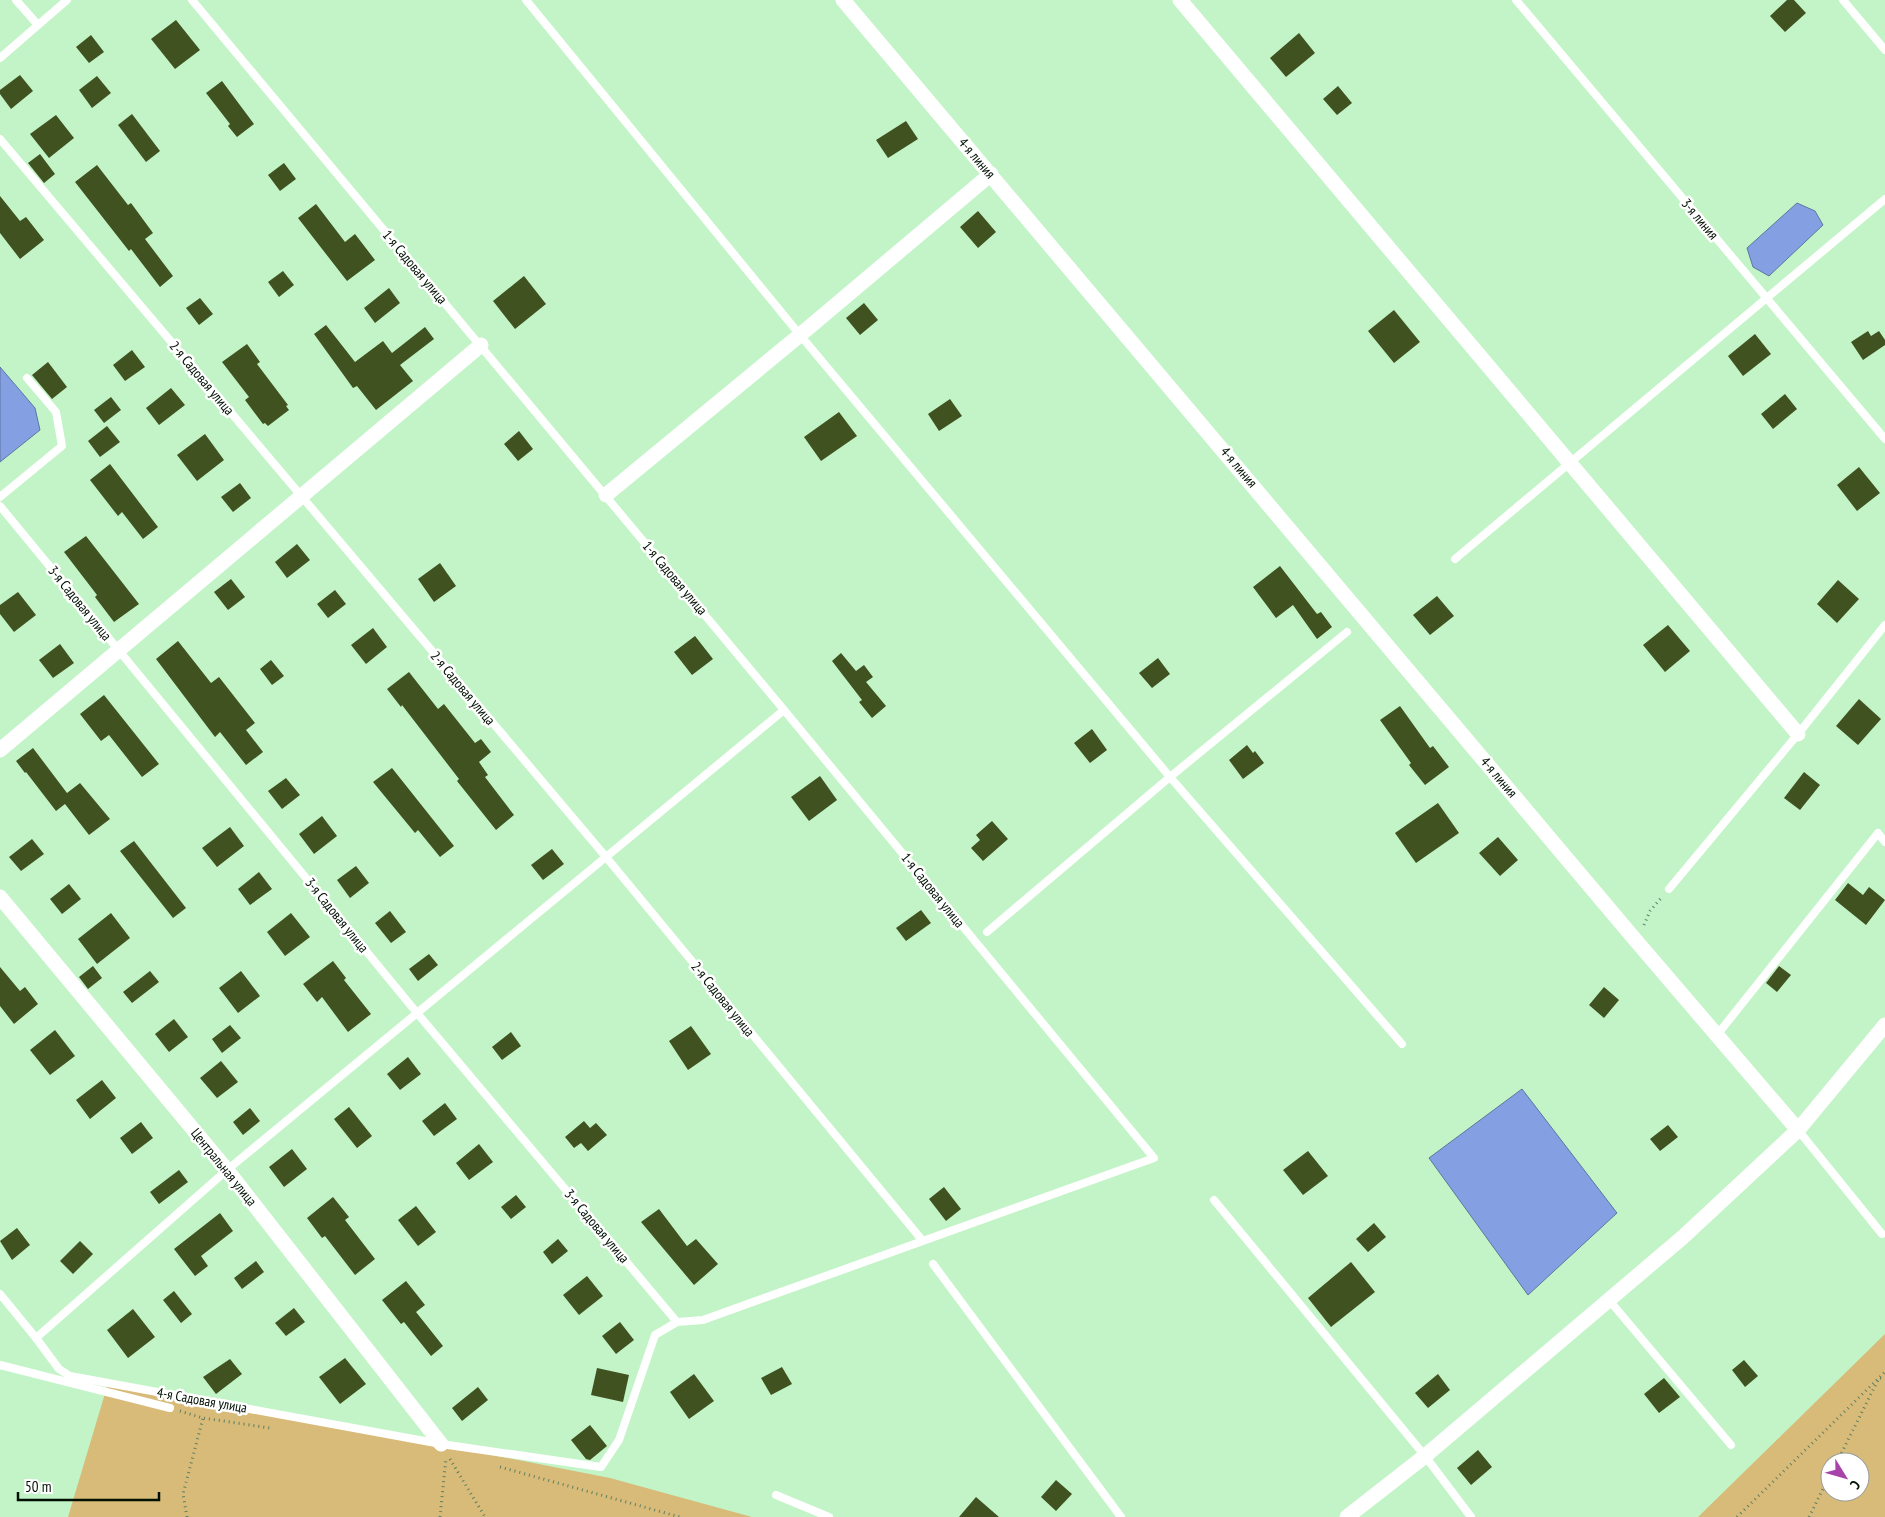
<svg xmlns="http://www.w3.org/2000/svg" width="1885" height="1517" viewBox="0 0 1885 1517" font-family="'PT Sans Narrow',sans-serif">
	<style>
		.green { fill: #d8bb79; fill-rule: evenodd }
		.water { fill: #85a0e2; stroke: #5d759f }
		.building { fill: #3f5220 }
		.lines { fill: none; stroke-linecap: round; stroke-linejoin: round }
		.path { stroke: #5e7e61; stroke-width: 3; stroke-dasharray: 1 4; stroke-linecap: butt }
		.service { stroke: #fff; stroke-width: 8 }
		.minor { stroke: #fff; stroke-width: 15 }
		.labels { text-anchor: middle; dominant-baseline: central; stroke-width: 5; stroke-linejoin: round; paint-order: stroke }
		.street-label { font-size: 14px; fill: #011003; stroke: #fff }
	</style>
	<rect width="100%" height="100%" fill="#c3f4c7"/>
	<g class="green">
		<path d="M1885 1334V1517H1698ZM1830 1462H1860V1492H1830Z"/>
		<path d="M109 1380 610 1478 752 1517H68Z"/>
	</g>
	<g class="water">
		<path d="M1797 203 1815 211 1823 225 1769 276 1753 267 1747 248Z"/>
		<path d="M0 367 35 408 40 430 0 462Z"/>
		<path d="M1522 1089 1617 1213 1528 1295 1429 1158Z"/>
	</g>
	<g class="building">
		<path d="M1787 0H1794L1806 13 1785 32 1770 16Z"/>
		<path d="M176 20 200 50 175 69 151 39Z"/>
		<path d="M1299 33 1315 53 1286 77 1270 58Z"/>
		<path d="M91 35 104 52 89 63 76 47Z"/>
		<path d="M20 75 33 91 11 109 0 94V90Z"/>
		<path d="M97 76 111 93 92 108 79 90Z"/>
		<path d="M222 81 254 124 237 137 228 126 230 124 206 93Z"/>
		<path d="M1338 86 1352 103 1337 115 1323 99Z"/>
		<path d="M132 114 160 151 146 162 118 125Z"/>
		<path d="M56 115 74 138 49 158 30 134Z"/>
		<path d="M906 121 918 139 888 158 876 140Z"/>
		<path d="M40 154 55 174 44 183 28 163Z"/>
		<path d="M284 163 296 179 280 191 268 175Z"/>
		<path d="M97 165 128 205 131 203 153 233 145 239 173 276 160 287 131 249 129 251 75 182Z"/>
		<path d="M0 196 20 221 26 217 44 240 20 259 0 233Z"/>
		<path d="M316 204 345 242 355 234 375 260 347 281 298 218Z"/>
		<path d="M978 211 996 232 978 248 960 227Z"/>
		<path d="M283 271 294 285 279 297 268 282Z"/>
		<path d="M524 276 546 304 515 329 493 301Z"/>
		<path d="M389 288 400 303 375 323 364 308Z"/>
		<path d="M200 298 213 314 199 325 186 308Z"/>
		<path d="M864 303 878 320 860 335 846 318Z"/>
		<path d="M1394 310 1420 342 1394 363 1368 331Z"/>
		<path d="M326 325 355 362 383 341 392 353 425 327 434 339 400 365 413 381 376 410 357 386 353 388 314 334Z"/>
		<path d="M1868 331 1871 336 1879 331 1885 340V345L1863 360 1851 342Z"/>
		<path d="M1755 334 1771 354 1743 376 1728 356Z"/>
		<path d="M247 344 260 362 257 364 288 405 286 406 289 410 268 426 265 423 263 424 245 400 249 397 222 362Z"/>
		<path d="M132 350 145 367 125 381 113 365Z"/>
		<path d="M48 362 67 387 52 399 32 375Z"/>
		<path d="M171 388 185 405 159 425 146 408Z"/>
		<path d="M1785 394 1797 409 1773 429 1761 414Z"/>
		<path d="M111 397 121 410 104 423 94 410Z"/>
		<path d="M950 399 962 416 939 431 928 414Z"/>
		<path d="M839 412 857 436 821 461 804 437Z"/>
		<path d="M107 426 120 442 100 457 88 441Z"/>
		<path d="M519 431 533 449 518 461 504 444Z"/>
		<path d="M205 434 224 460 197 481 177 455Z"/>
		<path d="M110 464 158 527 143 539 122 512 118 516 90 480Z"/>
		<path d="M1859 467 1880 493 1857 511 1837 485Z"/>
		<path d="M240 483 251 498 233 512 221 497Z"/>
		<path d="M86 536 139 604 114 622 95 597 97 595 64 552Z"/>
		<path d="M297 544 310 560 287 578 275 562Z"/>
		<path d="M440 563 456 586 434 602 418 579Z"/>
		<path d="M1280 566 1317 614 1321 612 1332 627 1317 639 1293 605 1276 618 1253 587Z"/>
		<path d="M231 579 245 597 228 610 214 592Z"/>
		<path d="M1838 580 1859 599 1837 623 1817 604Z"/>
		<path d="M335 590 346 604 328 618 317 604Z"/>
		<path d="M18 592 36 615 14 632 0 614V605Z"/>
		<path d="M1437 596 1454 616 1430 635 1413 615Z"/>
		<path d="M1668 625 1690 651 1665 672 1643 645Z"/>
		<path d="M373 628 387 647 366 664 351 645Z"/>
		<path d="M695 636 713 659 692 675 674 652Z"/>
		<path d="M178 641 211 683 219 677 255 723 246 730 263 752 246 765 220 732 215 737 156 659Z"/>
		<path d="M60 644 74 663 53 678 39 660Z"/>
		<path d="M841 653 856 671 864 665 873 677 866 682 886 706 872 718 859 702 862 700 832 661Z"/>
		<path d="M1158 658 1170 674 1152 688 1139 673Z"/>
		<path d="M271 660 284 676 272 685 260 669Z"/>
		<path d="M409 672 438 709 444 704 475 743 481 739 491 752 479 762 488 775 485 777 514 815 496 830 457 781 459 779 402 705 401 707 387 689Z"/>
		<path d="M104 695 159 764 142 777 109 735 101 741 80 714Z"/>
		<path d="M1859 699 1881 719 1858 745 1836 726Z"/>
		<path d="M1400 706 1430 748 1433 746 1449 767 1425 785 1409 765 1411 763 1380 720Z"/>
		<path d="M1092 729 1107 750 1090 763 1074 743Z"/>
		<path d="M1247 745 1253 753 1255 751 1264 763 1243 779 1229 760Z"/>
		<path d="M33 748 67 793 80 783 110 819 89 835 65 804 56 811 26 772 25 773 16 761Z"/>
		<path d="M392 768 454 846 440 857 418 830 415 833 373 782Z"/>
		<path d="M1804 772 1820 785 1800 810 1784 798Z"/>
		<path d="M820 776 837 800 809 821 791 797Z"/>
		<path d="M286 778 300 795 282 809 268 791Z"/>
		<path d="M1438 803 1459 833 1416 863 1395 833Z"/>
		<path d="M322 816 337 836 314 854 299 834Z"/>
		<path d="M992 821 1008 839 983 861 971 848 980 840 976 835Z"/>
		<path d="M230 827 244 846 217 867 202 848Z"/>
		<path d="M1498 837 1518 860 1500 876 1479 853Z"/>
		<path d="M32 839 44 854 21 871 9 857Z"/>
		<path d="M134 841 186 908 173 918 120 851Z"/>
		<path d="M552 849 564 864 543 880 531 865Z"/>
		<path d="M356 866 369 883 350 898 337 880Z"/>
		<path d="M259 872 272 889 250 905 238 889Z"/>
		<path d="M1848 883 1863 895 1869 887 1885 900 1866 925 1835 900Z"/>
		<path d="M69 884 81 899 62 914 50 899Z"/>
		<path d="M921 910 931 923 906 941 896 928Z"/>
		<path d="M390 911 406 932 391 943 375 923Z"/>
		<path d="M111 913 130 938 97 964 78 939Z"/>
		<path d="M291 913 310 937 285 956 267 932Z"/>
		<path d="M429 954 438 965 418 981 409 969Z"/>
		<path d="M333 961 346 978 344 980 371 1014 348 1032 322 997 317 1002 303 984Z"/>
		<path d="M93 966 102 978 88 989 79 977Z"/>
		<path d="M1779 966 1791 975 1777 992 1766 983Z"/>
		<path d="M0 967 20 991 25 987 38 1004 14 1024 0 1006Z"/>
		<path d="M150 971 159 982 132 1003 123 992Z"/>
		<path d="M241 971 260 996 238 1013 219 988Z"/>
		<path d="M1604 987 1619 1000 1604 1018 1589 1005Z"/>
		<path d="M174 1019 188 1037 169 1052 155 1034Z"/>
		<path d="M230 1025 241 1038 222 1053 212 1039Z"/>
		<path d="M691 1026 711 1054 688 1070 669 1041Z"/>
		<path d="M55 1030 75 1056 50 1075 30 1050Z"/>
		<path d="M511 1032 521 1046 502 1060 492 1047Z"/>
		<path d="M408 1057 421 1074 400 1090 387 1074Z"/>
		<path d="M221 1061 238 1082 217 1098 200 1078Z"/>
		<path d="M102 1080 116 1098 90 1119 76 1100Z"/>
		<path d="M445 1103 457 1119 434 1136 422 1121Z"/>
		<path d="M349 1107 372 1136 357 1148 334 1119Z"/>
		<path d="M250 1108 260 1121 243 1135 233 1122Z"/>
		<path d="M584 1121 590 1128 596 1123 607 1135 588 1151 581 1143 574 1148 565 1137Z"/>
		<path d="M141 1122 153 1138 132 1154 120 1138Z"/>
		<path d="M1668 1125 1678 1137 1660 1151 1650 1139Z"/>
		<path d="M479 1144 493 1162 469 1180 456 1163Z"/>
		<path d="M292 1149 307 1169 284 1187 269 1167Z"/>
		<path d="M1308 1151 1328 1176 1303 1195 1283 1170Z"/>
		<path d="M179 1170 188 1182 159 1204 150 1192Z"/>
		<path d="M944 1187 961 1209 946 1221 929 1199Z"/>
		<path d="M516 1195 526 1207 511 1219 501 1207Z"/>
		<path d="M333 1197 349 1217 345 1220 375 1259 355 1275 325 1236 322 1238 307 1218Z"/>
		<path d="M416 1206 436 1232 418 1246 398 1220Z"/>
		<path d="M659 1209 687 1246 696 1239 718 1264 694 1285 641 1222Z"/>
		<path d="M220 1213 233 1231 201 1256 208 1266 195 1276 174 1249Z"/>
		<path d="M1374 1223 1386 1237 1368 1252 1356 1239Z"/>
		<path d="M17 1228 30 1245 12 1260 0 1241Z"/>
		<path d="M558 1239 568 1251 552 1264 543 1252Z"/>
		<path d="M80 1241 93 1254 73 1274 60 1261Z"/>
		<path d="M256 1261 264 1272 242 1289 234 1278Z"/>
		<path d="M1351 1262 1375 1292 1331 1327 1308 1298Z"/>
		<path d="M587 1276 603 1296 579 1315 563 1295Z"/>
		<path d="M406 1281 425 1305 416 1312 443 1346 431 1356 404 1322 401 1324 382 1300Z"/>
		<path d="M174 1291 192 1314 181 1323 163 1300Z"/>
		<path d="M294 1308 305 1322 286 1336 275 1323Z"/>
		<path d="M133 1309 155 1337 128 1358 107 1330Z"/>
		<path d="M620 1322 634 1340 616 1354 602 1336Z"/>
		<path d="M345 1358 366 1384 340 1404 319 1377Z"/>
		<path d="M230 1359 242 1374 216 1394 203 1377Z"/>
		<path d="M1744 1360 1758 1376 1745 1387 1732 1370Z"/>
		<path d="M782 1367 792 1384 771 1395 761 1378Z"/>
		<path d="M597 1368 629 1375 623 1402 591 1395Z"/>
		<path d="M694 1374 714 1401 689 1419 670 1392Z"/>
		<path d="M1438 1374 1450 1390 1428 1408 1415 1393Z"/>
		<path d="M1664 1378 1680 1397 1659 1413 1644 1394Z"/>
		<path d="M478 1387 488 1400 462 1421 452 1408Z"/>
		<path d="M590 1425 607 1446 590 1460 586 1459 571 1440Z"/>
		<path d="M1478 1450 1492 1467 1471 1485 1457 1468Z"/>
		<path d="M1056 1480 1072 1494 1056 1511 1041 1497Z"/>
		<path d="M976 1497 999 1517H959Z"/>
	</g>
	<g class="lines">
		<g class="path">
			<path d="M1644 925 1650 911 1662 897"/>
			<path d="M180 1411 203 1418 270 1428"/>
			<path d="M450 1459 485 1517"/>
			<path d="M1837 1462 1879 1378 1885 1379"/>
			<path d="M500 1467 680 1517"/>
			<path d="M187 1517 183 1494 203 1418"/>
			<path d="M440 1517 446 1458"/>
			<path d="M1737 1517 1885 1372"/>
			<path d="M1809 1517 1830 1475"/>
		</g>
		<g class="service">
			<path d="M16 0 38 25"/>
			<path d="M526 0 800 335 1170 777 1402 1044"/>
			<path d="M1516 0 1885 439"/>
			<path d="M1843 0 1885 50"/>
			<path d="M0 58 67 0"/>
			<path d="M0 139 606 857 922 1240"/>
			<path d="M0 497 62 446 56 412 27 378"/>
			<path d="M0 506 417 1013 677 1322"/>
			<path d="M1455 559 1885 199"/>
			<path d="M1669 889 1798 734 1885 625"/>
			<path d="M987 932 1170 777 1347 632"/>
			<path d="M1717 1035 1878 833 1885 842"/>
			<path d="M1798 1130 1882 1234"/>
			<path d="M1214 1200 1425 1456 1471 1517"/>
			<path d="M933 1264 1121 1517"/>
			<path d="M0 1294 36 1338 59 1369 70 1376 441 1444 601 1467 619 1440 655 1335 677 1322 703 1320 1154 1158 784 710 192 0"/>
			<path d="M1609 1300 1731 1445"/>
			<path d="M36 1338 227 1170 784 710"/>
			<path d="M0 1365 170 1408"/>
			<path d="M776 1495 829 1517"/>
		</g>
		<g class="minor">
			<path d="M843 0 1632 936 1798 1130"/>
			<path d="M1180 0 1798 734"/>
			<path d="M606 495 800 335 991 174"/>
			<path d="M0 750 481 345"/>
			<path d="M0 897 227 1170 441 1444"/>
			<path d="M1347 1517 1425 1456 1683 1237 1798 1130 1885 1025"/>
		</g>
	</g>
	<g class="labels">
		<g class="street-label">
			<text transform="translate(977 158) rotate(50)">4-я линия</text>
			<text transform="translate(1700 219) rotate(50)">3-я линия</text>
			<text transform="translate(415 267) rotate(50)">1-я Садовая улица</text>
			<text transform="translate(202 378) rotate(50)">2-я Садовая улица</text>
			<text transform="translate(1239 467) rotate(50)">4-я линия</text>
			<text transform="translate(675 578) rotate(50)">1-я Садовая улица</text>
			<text transform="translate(80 603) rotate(51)">3-я Садовая улица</text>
			<text transform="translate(463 688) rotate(50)">2-я Садовая улица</text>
			<text transform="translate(1499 777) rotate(50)">4-я линия</text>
			<text transform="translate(933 890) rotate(51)">1-я Садовая улица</text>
			<text transform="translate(337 915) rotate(51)">3-я Садовая улица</text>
			<text transform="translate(723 999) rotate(51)">2-я Садовая улица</text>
			<text transform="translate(224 1167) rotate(51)">Центральная улица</text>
			<text transform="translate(597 1226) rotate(50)">3-я Садовая улица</text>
			<text transform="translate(202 1400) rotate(10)">4-я Садовая улица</text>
		</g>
	</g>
	<g transform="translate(1845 1477) rotate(127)"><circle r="24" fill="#ffffff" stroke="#999f9a"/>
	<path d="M0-4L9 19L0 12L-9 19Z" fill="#a744aa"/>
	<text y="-8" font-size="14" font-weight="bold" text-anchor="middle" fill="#011003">С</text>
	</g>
	<path d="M18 1492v8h141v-8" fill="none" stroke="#011003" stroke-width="2.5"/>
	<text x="25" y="1492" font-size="15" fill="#011003" stroke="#ffffff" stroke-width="4" paint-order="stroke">50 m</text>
</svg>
